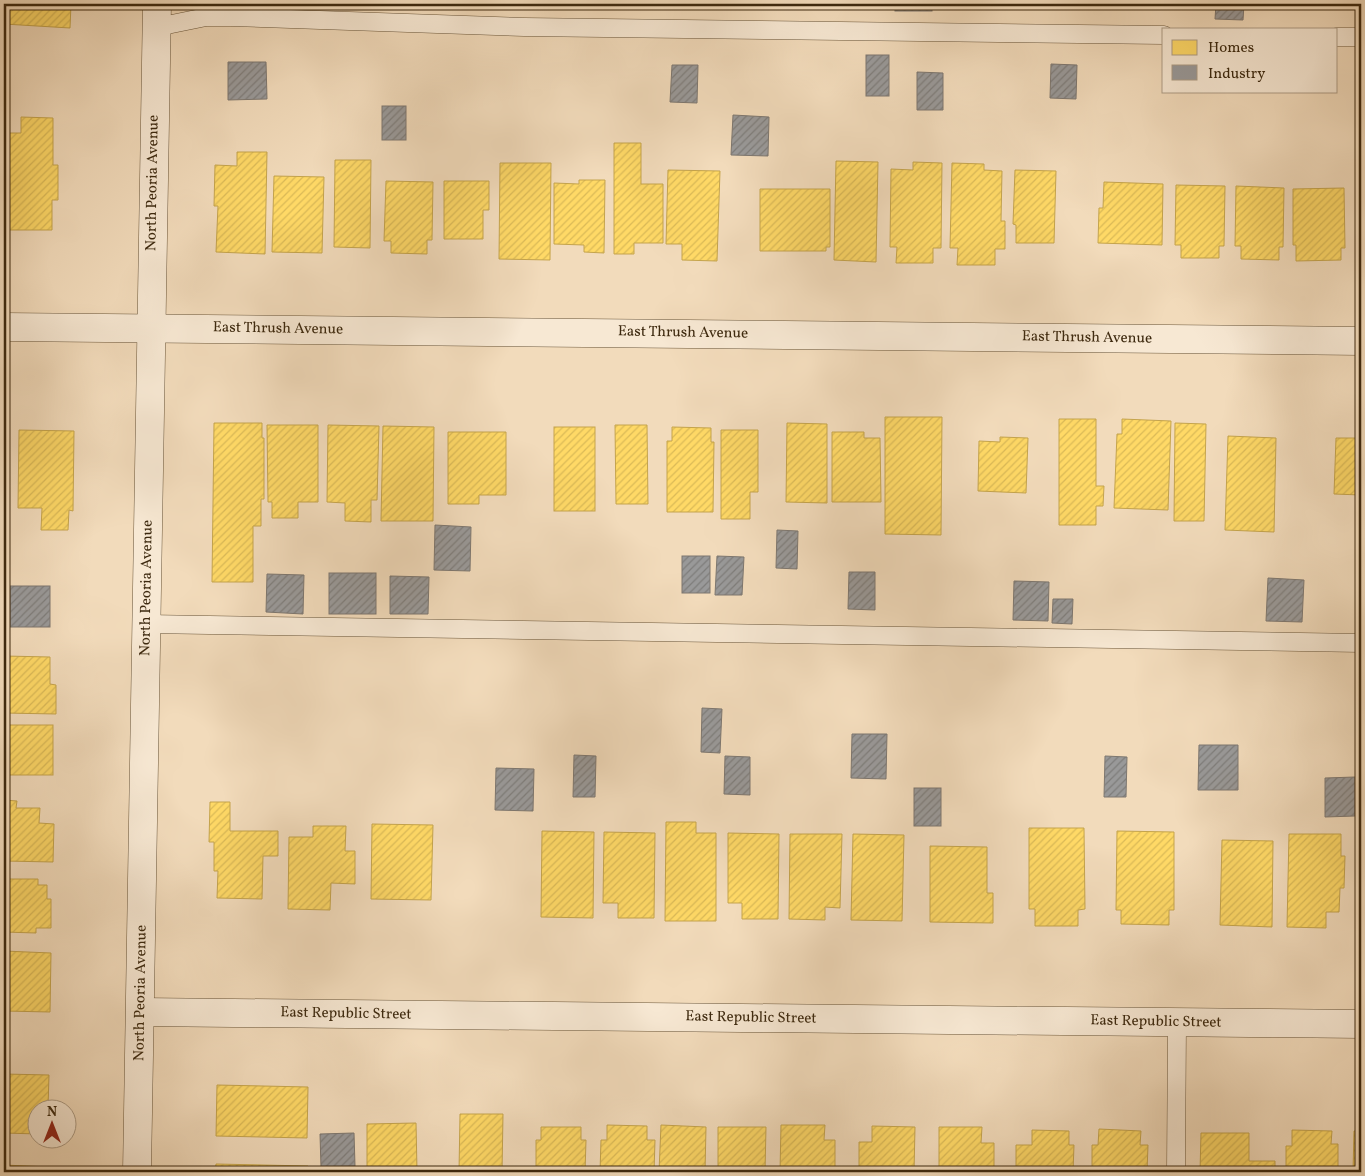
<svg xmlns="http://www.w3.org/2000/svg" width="1365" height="1176" viewBox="0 0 1365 1176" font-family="Vollkorn,serif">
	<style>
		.homes { fill: url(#homes-hatch); stroke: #c5a44c }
		.industry { fill: url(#industry-hatch); stroke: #7d7770 }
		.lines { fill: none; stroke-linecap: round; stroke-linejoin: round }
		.lane-casing { stroke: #6a563a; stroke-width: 19 }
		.street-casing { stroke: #6a563a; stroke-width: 29 }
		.lane { stroke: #f7e8d3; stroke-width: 18 }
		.street { stroke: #f7e8d3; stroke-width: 28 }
		.labels { text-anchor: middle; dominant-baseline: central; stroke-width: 5; stroke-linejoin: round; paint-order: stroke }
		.street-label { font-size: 15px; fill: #3d290f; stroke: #f7e8d3 }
	</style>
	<defs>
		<pattern id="homes-hatch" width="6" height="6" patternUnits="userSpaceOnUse" patternTransform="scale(1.25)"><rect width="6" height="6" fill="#ffd966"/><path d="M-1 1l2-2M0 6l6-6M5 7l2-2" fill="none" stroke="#dbba57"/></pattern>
		<pattern id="industry-hatch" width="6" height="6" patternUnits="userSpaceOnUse" patternTransform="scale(1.25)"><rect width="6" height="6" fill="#999"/><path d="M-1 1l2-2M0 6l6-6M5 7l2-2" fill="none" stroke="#7e7d7b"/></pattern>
	</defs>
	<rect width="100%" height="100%" fill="#f2dbbb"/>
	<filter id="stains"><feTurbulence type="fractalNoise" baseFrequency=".004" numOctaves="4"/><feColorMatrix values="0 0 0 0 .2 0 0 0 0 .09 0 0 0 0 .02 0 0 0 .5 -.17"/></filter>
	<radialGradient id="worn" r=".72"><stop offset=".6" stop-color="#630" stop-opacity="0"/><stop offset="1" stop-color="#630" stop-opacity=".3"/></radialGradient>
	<g class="homes">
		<path d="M4 4H71L70 28 4 24Z"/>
		<path d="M21 117 53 118V165H58V200H52V230H4V133H21Z"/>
		<path d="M614 143H641V184H663V243H634V254H614Z"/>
		<path d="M237 152H267L265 254 216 252 218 206H214L215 165 237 166Z"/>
		<path d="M335 160H371L370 248 334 247Z"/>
		<path d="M836 161 878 162 876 262 834 260Z"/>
		<path d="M913 162 942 163 941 248H933V263H896L897 247H890L891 169 913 170Z"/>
		<path d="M500 163H551L550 260 499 259Z"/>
		<path d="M952 163 984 164V170L1002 171 1001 221H1005V249H995V265H957L958 248H950Z"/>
		<path d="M668 170 720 171 717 261 682 260V244H666Z"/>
		<path d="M1015 170 1056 171 1054 243H1016V225L1013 224Z"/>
		<path d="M274 176 324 177 322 253 272 252Z"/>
		<path d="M579 180H605L604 253 584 252V245L554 244V183L579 184Z"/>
		<path d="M386 181 433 182 432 240H427V254L391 253V241H384Z"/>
		<path d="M444 181H489V210H483V239H444Z"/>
		<path d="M1104 182 1163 184 1162 245 1098 243 1099 208H1103Z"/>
		<path d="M1176 185 1225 186 1224 246H1219V258H1181V245H1175Z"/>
		<path d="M1236 186 1284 188 1283 247H1279V260L1241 259V246H1235Z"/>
		<path d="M1344 188 1345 248H1341V260L1296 261V245H1293V189Z"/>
		<path d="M760 189H830V247H826V251H760Z"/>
		<path d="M885 417H942L941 535 885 534Z"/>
		<path d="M1059 419H1096V486H1104L1103 506H1096V525H1059Z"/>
		<path d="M1122 419 1171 421 1168 510 1114 508 1117 434H1122Z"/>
		<path d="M214 423H262V438H264V499H261V526H253V582H212Z"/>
		<path d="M787 423 827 424V503L786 502Z"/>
		<path d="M1175 423 1206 424 1204 521H1174Z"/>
		<path d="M267 425H318V502H298V518H272V502H268Z"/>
		<path d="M328 425 379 426 377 500H371V522L345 521V503L327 502Z"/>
		<path d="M615 425H647L648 504H616Z"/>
		<path d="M383 426 434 427 433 521H381Z"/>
		<rect x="554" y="427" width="41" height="84"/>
		<path d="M672 427 711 428V442H714L713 512H667V441H672Z"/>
		<path d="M4 430H5L4 480Z"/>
		<path d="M19 430 74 431 73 511 69 510 68 530H41L42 508H18Z"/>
		<path d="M721 430H758V492H750V519H721Z"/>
		<path d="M448 432H506V495H479V504H448Z"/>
		<path d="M832 432H864V438H880L881 502H832Z"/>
		<path d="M1228 436 1276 438 1274 532 1225 530Z"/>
		<path d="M1000 437 1028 438 1026 493 978 491 979 441 1000 442Z"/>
		<path d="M1336 438H1361V495L1334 494Z"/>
		<path d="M4 656 50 657V684L56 685V714L4 713Z"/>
		<rect x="4" y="725" width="49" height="50"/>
		<path d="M4 800 17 801 16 808H40L39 823 54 824 53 862 4 861Z"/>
		<path d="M210 802H230V831H278V856H263L262 899 217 898 218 871H214V842H209Z"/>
		<path d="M666 822H696V833H716V921H665Z"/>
		<path d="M372 824 433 825 431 900 371 899Z"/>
		<path d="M313 826H346L345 851H355V884L331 883 330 910 288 909 289 837H313Z"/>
		<path d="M1029 828H1084L1085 909 1078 910V926H1035V909H1029Z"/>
		<path d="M542 831 594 832 593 918 541 917Z"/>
		<path d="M1117 831 1174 832V910H1169V925L1121 924V910H1116Z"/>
		<path d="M604 832 655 833 654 918H618V903H603Z"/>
		<path d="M728 833 779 834 778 919H742V903H728Z"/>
		<path d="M790 834H842L840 908 825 907V920L789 919Z"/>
		<path d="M853 834 904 835 902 921 851 920Z"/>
		<path d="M1289 834H1341V856H1345L1344 888H1340L1339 912H1326V928L1287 927Z"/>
		<path d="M1359 838H1361V927H1357Z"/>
		<path d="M1222 840 1273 841 1272 927 1220 925Z"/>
		<path d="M930 846 987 847V893H993V923L930 922Z"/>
		<path d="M4 879H38V885H47V899H51V928H36V933L4 932Z"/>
		<path d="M4 951 51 953 50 1012 4 1011Z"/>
		<path d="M4 1074 49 1075 48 1108H38V1134L4 1133Z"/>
		<path d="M217 1085 308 1087 307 1138 216 1136Z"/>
		<path d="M460 1114H503L502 1172H459Z"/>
		<path d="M416 1123 417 1171 367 1172V1124Z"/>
		<path d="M607 1125 647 1126V1140H655L654 1172H600L601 1140H607Z"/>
		<path d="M661 1125 706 1127 705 1172H659Z"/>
		<path d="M781 1125H825L824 1140H835V1172H780Z"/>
		<path d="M872 1126 915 1127 914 1172H859V1142H872Z"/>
		<path d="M541 1127H581V1140H586L585 1172H536V1140H541Z"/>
		<path d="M718 1127H766L765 1172H718Z"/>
		<path d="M939 1127H982L981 1143H994V1172H939Z"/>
		<path d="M1099 1129 1141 1131 1140 1145H1148L1147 1172H1092V1145H1098Z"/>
		<path d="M1032 1130 1069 1131V1145H1074L1073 1172H1016V1145H1032Z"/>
		<path d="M1292 1130 1332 1131 1331 1144H1338V1172H1286V1146H1292Z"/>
		<path d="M1354 1131H1361V1172H1353Z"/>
		<path d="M1201 1133H1249V1161H1275V1172H1200Z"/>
		<path d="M216 1164 308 1166V1172H215Z"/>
		<path d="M4 1165 49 1167V1172H4Z"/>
	</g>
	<g class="industry">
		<rect x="895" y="4" width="37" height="7"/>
		<rect x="1069" y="4" width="44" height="2"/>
		<path d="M1216 4H1244L1243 20 1215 19Z"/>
		<rect x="866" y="55" width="23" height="41"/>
		<path d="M228 62H266L267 99 228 100Z"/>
		<path d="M1051 64 1077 65 1076 99 1050 98Z"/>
		<path d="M672 65H698L697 103 670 102Z"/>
		<path d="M917 72 943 73V110H917Z"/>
		<rect x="382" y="106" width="24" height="34"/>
		<path d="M733 115 769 117 768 156 731 155Z"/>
		<path d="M435 525 471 527 470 571 434 570Z"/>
		<path d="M777 530 798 531 797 569 776 568Z"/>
		<rect x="682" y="556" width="28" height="37"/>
		<path d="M717 556 744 557 742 595H715Z"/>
		<path d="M4 564H8L7 612H4Z"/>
		<path d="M849 572H875V610L848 609Z"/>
		<rect x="329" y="573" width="47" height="41"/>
		<path d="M267 574 304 575 303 614 266 612Z"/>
		<path d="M390 576 429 577 428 614H390Z"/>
		<path d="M1268 578 1304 580 1302 622 1266 621Z"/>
		<path d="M1014 581 1049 582 1048 621 1013 620Z"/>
		<rect x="10" y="586" width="40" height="41"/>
		<path d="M1053 599H1073L1072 624 1052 623Z"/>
		<path d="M702 708 722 709 720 753 701 752Z"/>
		<path d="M852 734H887L886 779 851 778Z"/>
		<path d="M1199 745H1238V790H1198Z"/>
		<path d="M574 755 596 756 595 797H573Z"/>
		<path d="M725 756 750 757V795L724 794Z"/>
		<path d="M1105 756 1127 757 1126 797H1104Z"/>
		<path d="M496 768 534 769 533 811 495 810Z"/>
		<path d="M1355 777V816L1325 817V778Z"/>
		<rect x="914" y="788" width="27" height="38"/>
		<path d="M354 1133 355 1166 321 1167 320 1134Z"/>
	</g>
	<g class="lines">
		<g class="lane-casing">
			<g id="lane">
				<path d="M157 27 206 17H231L524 27 1164 35"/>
				<path d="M1336 37H1361"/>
				<path d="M146 624 1361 643"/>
				<path d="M1176 1172 1177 1022"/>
			</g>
		</g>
		<g class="street-casing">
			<g id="street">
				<path d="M4 327 1361 341"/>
				<path d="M141 1012 1361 1024"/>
				<path d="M137 1172 157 4"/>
			</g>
		</g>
		<use href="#lane" class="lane"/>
		<use href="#street" class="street"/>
	</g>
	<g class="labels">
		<g class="street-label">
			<text transform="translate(153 183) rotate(-89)">North Peoria Avenue</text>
			<text transform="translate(278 329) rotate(1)">East Thrush Avenue</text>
			<text transform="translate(683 333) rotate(1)">East Thrush Avenue</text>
			<text transform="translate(1087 338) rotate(1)">East Thrush Avenue</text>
			<text transform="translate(147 588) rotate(-89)">North Peoria Avenue</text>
			<text transform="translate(141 993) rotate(-89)">North Peoria Avenue</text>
			<text transform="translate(346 1014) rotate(1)">East Republic Street</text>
			<text transform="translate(751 1018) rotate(1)">East Republic Street</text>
			<text transform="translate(1156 1022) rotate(1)">East Republic Street</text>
		</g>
	</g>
	<rect width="1365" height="1176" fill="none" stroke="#f2dbbb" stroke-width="20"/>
	<rect x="5" y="5" width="1355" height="1166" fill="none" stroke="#3d290f" stroke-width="2.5"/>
	<rect x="10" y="10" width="1345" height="1156" fill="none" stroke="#3d290f"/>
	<rect x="1162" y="28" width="175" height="65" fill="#f7e8d3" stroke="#ad9c85"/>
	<rect x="1172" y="40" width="25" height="15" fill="#ffd966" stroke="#ad9c85"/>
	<text x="1208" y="52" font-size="15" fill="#3d290f">Homes</text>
	<rect x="1172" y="65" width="25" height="15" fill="#999999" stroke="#ad9c85"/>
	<text x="1208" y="78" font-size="15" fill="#3d290f">Industry</text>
	<g transform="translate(52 1124)"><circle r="24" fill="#f7e8d3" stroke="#ad9c85"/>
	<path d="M0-4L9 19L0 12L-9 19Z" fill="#8f2418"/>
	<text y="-8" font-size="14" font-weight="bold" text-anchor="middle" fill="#3d290f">N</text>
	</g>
	<rect width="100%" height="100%" filter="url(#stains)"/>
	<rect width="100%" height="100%" fill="url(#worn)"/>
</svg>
